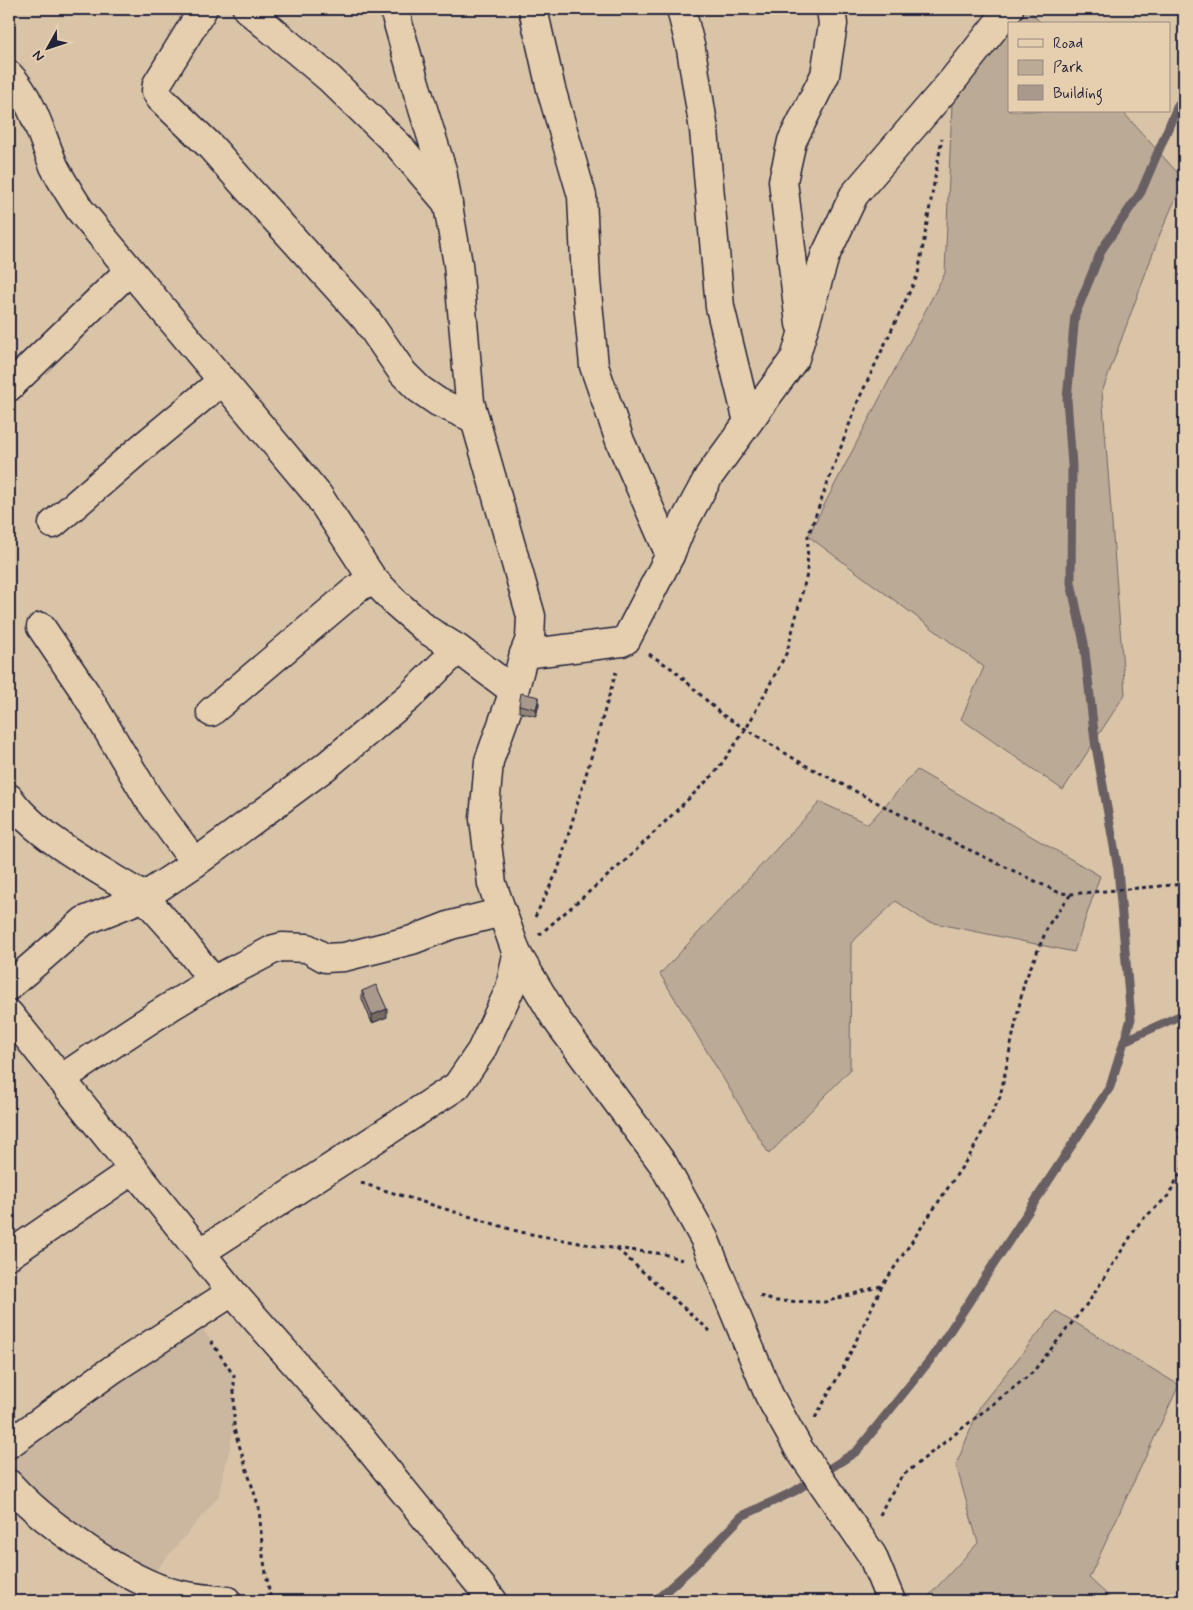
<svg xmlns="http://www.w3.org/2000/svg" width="1193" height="1610" viewBox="0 0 1193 1610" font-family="Mynerve,sans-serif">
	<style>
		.built { fill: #cbb7a0 }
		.green { fill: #bbaa96; stroke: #6e6668 }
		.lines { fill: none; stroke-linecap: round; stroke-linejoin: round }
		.stream { stroke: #685f64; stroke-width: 9 }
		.street-casing { stroke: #22223b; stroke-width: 31 }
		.secondary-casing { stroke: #22223b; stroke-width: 31 }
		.path { stroke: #22223b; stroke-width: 3; stroke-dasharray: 4 4; stroke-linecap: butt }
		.street { stroke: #e6cfaf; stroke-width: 28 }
		.secondary { stroke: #e6cfaf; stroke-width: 28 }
		.wall { fill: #918478; stroke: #22223b }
		.shaded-wall { fill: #766b62; stroke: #22223b }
		.building { fill: #a9998c; stroke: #22223b }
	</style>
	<rect width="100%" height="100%" fill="#dac4a8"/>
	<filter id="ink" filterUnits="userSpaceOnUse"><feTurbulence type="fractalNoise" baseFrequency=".02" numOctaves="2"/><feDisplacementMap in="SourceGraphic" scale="10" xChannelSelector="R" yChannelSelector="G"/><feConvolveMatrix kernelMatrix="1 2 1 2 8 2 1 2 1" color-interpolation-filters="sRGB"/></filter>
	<g filter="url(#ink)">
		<path class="built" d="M195 1317 234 1376V1429L219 1496 142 1587 9 1489V1453Z"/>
		<g class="green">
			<path d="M1009 9H1028L1042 24H1009V111H1122L1184 180 1160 234 1102 392 1125 694 1063 790 961 719 984 667 808 536 945 273 953 80Z"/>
			<path d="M917 770 1100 876 1074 952 925 921 896 901 851 943 850 1070 769 1154 660 974 820 802 868 824Z"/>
			<path d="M1056 1311 1179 1385 1089 1578 1114 1601H924L978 1543 956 1465 980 1406Z"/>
		</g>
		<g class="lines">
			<g class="stream">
				<path d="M1124 1041 1177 1017 1184 1015"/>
				<path d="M655 1601 695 1565 742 1516 795 1491 857 1451 934 1355 1110 1087 1131 1019 1118 869 1095 741 1084 643 1071 583 1072 465 1067 399 1075 315 1102 249 1141 192 1178 105 1184 98"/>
			</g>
			<g class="street-casing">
				<g id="street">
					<path d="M203 9 157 84 156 91 160 98 211 147 248 189 366 319 403 373 419 389 438 402 475 419"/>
					<path d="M247 9 329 78 399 146 448 204"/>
					<path d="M533 9 551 89 582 196 586 281 594 366 620 441 670 555"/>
					<path d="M681 9 691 49 704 130 720 307 748 422"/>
					<path d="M9 75C33 100 41 135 54 166 62 182 71 196 80 210L318 495 372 578 396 603 427 630 458 649 514 691"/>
					<path d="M800 324 783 181 792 141 825 75 833 24 831 9"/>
					<path d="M9 387 130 270"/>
					<path d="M53 524 140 449 223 380"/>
					<path d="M41 627 85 692 148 798 195 863"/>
					<path d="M524 654 622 642 626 640 670 555 681 528 709 476 795 358 825 256 854 195 953 80 1009 9"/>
					<path d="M211 712 354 591 372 578"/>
					<path d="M9 798C38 839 101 870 144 897L84 921 9 986"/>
					<path d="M517 954 556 1019 663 1164 704 1238 769 1395 799 1449 872 1555 891 1601"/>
					<path d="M213 981 177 934 144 897 195 863 325 767 409 697 458 649"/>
					<path d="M61 1079C111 1045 161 1011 213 981 233 970 254 960 274 949L282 947 307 948 325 958 344 957 412 940 451 925 502 912"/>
					<path d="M201 1252 457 1086 481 1051 510 989 517 954 492 884 484 819 489 761 514 691 524 654 530 639 531 616 470 402 458 264 442 170 414 80 394 9"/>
					<path d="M9 1255 133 1170"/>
					<path d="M9 1444 113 1369 232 1292"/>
					<path d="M9 1484C44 1523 126 1581 177 1594 193 1598 211 1599 227 1601"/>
				</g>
			</g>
			<g class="secondary-casing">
				<path id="secondary" d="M9 1014 232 1292 359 1436 493 1601"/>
			</g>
			<g class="path">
				<path d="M1180 274 1184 278"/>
				<path d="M649 654 674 670 721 714 803 764 955 843 1060 893 1071 894 1184 884"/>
				<path d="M535 917 558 870 616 672"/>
				<path d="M539 935 626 860 715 773 746 729 787 652 807 574 808 536 858 401 918 274 942 138"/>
				<path d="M361 1183 520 1232 596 1246 664 1254 682 1260"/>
				<path d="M617 1249 710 1331"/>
				<path d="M760 1296 774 1301 825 1302 881 1286"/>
				<path d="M211 1341 234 1376V1429L259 1508 263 1556 271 1601"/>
				<path d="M815 1418 844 1366 882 1286 972 1152 1000 1097 1024 983 1049 924 1071 894"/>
				<path d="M880 1515 886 1502 902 1476 1032 1373 1090 1300 1140 1222 1168 1196 1184 1166 1178 1128 1184 1112"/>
			</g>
			<use href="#street" class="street"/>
			<use href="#secondary" class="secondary"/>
		</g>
		<g class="wall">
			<path d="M539 704 536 716 519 712V705Z"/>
			<path d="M362 991 387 1017 372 1023 362 999Z"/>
		</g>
		<g class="shaded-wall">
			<path d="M539 697V704L536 716V709Z"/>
			<path d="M387 1009V1017L372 1023V1015Z"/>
		</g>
		<g class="building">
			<path d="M521 693 539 697 536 709 519 705Z"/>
			<path d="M376 985 387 1009 372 1015 362 991Z"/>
		</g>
	</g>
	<rect width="1193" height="1610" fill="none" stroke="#e6cfaf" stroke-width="30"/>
	<rect x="15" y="15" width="1163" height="1580" fill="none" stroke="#22223b" stroke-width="2" filter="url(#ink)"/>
	<rect x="1008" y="22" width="162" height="90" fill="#e6cfaf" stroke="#988a81"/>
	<rect x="1018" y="39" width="25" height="8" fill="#e6cfaf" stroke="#988a81"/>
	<text x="1053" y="48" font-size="15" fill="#22223b">Road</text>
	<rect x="1018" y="60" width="25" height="15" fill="#bbaa96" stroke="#988a81"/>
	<text x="1053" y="72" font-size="15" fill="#22223b">Park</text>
	<rect x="1018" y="85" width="25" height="15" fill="#a9998c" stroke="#988a81"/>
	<text x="1053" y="98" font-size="15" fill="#22223b">Building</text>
	<g transform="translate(48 48) rotate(230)" stroke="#e6cfaf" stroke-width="4" paint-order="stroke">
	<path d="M0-4L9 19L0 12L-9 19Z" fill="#22223b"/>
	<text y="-8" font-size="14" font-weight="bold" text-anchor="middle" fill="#22223b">N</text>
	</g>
</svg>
